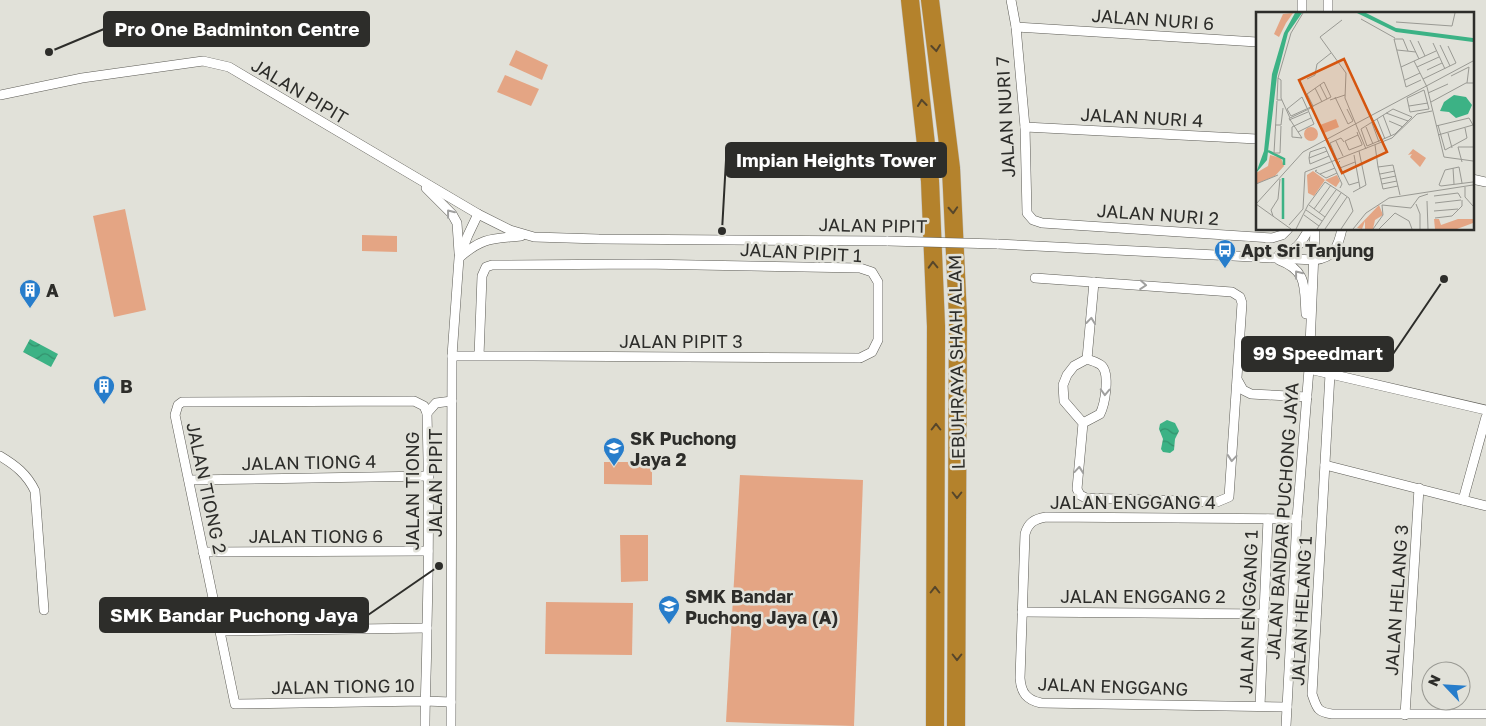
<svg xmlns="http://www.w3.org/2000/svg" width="1486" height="726" viewBox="0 0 1486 726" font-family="'Golos Text',sans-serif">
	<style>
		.pitch { fill: #e4a584 }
		.water { fill: url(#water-waves) }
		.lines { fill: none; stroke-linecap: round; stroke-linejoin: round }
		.minor-casing { stroke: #5c5b55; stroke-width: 10 }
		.motorway-casing { stroke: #c0c0bf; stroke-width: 19 }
		.minor { stroke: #fff; stroke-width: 9 }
		.motorway { stroke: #b4822c; stroke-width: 18 }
		.minor-bridge-casing { stroke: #5c5b55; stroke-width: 10; stroke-linecap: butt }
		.minor-bridge { stroke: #fff; stroke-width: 9 }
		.oneway { stroke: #56462b }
		.oneway2 { stroke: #a0a09f }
		.labels { text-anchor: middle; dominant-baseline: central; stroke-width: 5; stroke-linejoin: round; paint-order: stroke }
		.street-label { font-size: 18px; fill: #2d2d2a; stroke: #e1e1d9 }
		.poi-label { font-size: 18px; font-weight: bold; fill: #2d2d2a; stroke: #e1e1d9; text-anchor: start }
		.inset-river { fill: none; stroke: #3cb285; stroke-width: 2.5 }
		.inset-road { fill: none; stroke: #999993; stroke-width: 1 }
		.view { fill: #d5550f; fill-opacity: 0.15; stroke: #d5550f; stroke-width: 2.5 }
		.inset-edge { fill: none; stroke: #2d2d2a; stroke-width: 2.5 }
		.leader { fill: none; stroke: #2d2d2a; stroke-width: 2 }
		.callout-dot { fill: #2d2d2a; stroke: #e1e1d9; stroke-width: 2 }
		.callout { fill: #2d2d2a; stroke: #2d2d2a; stroke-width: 2 }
		.callout-label { font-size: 19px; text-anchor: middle; font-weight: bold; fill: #fff }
	</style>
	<defs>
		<pattern id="water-waves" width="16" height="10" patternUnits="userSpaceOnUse" patternTransform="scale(1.25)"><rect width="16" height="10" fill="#3cb285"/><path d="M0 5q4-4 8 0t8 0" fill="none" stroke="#33916d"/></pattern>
	</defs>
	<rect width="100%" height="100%" fill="#e1e1d9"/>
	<g class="pitch">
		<path d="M516 50 548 65 542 80 509 65Z"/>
		<path d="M505 75 539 89 531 106 497 92Z"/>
		<path d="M125 209 146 310 114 317 93 216Z"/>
		<path d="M362 235 397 236V252L362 251Z"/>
		<path d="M604 462H652V485L604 484Z"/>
		<path d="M740 475 863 480 854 726 726 722Z"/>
		<path d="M620 535H648V581L621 582Z"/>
		<path d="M546 602 633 603 632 655 545 654Z"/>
	</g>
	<g class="water">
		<path d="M30 339 58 354 51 367 23 352Z"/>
		<path d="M1167 420 1175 423 1179 431 1175 439 1174 450 1170 453 1163 452 1161 449 1163 439 1159 429 1160 424Z"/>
	</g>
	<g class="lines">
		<g class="minor-casing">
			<g id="minor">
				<path d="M1011 0 1016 27 1025 127 1027 213 1033 220 1042 223 1272 238 1282 235 1288 229"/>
				<path d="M1302 14V0"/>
				<path d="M1328 14V0"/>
				<path d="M1016 27 1257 42"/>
				<path d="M0 95 82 78 203 61 229 67 478 214 510 230 534 237 599 239 888 241"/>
				<path d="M1025 127 1257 139"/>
				<path d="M1472 179 1486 182"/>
				<path d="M426 188 452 214 457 223 459 253"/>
				<path d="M997 244 1314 260C1334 258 1338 247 1342 229"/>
				<path d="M1279 255C1297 250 1300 245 1309 229"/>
				<path d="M460 257C483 237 492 239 521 236"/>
				<path d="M1279 260C1308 271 1304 287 1306 314"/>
				<path d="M1035 278 1232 292 1240 297 1242 303 1229 497 1217 502 1086 498 1080 495 1077 489 1083 423 1064 401 1063 385 1067 375 1074 366 1087 359C1092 361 1098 362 1102 366 1110 375 1105 404 1100 414L1083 423"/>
				<path d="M452 356H533L860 358 872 352 878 340V282L872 272 860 268 643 264 492 265 486 267 482 276 479 356"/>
				<path d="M1087 359 1094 282"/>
				<path d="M1309 369 1486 410"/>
				<path d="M1330 374 1312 694C1317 708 1317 712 1332 714H1486"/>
				<path d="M1238 381 1243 390 1251 394 1307 397"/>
				<path d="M427 413 436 403 452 401"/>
				<path d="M0 456C15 465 27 474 35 491L44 610"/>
				<path d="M1325 465 1486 506"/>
				<path d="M189 480 429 476"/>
				<path d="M1463 500 1486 417"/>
				<path d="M203 552 428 551"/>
				<path d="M1022 612 1264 614"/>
				<path d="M220 631 427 628"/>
				<path d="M1260 706 1268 519"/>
				<path d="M1287 707 1041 703C1027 700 1021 693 1020 678L1025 534C1028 523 1034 519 1046 517L1297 519"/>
				<path d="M1405 715 1419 488"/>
				<path d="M425 726C425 693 427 660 427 627 429 555 429 484 427 413L424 406 414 401 182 402 178 405 175 415 235 704 425 701 451 702"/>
				<path d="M451 726 452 356 459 258 468 235 478 214"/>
				<path d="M1286 726 1297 519 1309 369 1315 229"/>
			</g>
		</g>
		<g class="motorway-casing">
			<g id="motorway">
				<path d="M910 0 930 181 936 326 935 726"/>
				<path d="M930 0 951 168 958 317 956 726"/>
			</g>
		</g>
		<use href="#minor" class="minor"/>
		<use href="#motorway" class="motorway"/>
		<g class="minor-bridge-casing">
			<path id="minor-bridge" d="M888 241 997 244"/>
		</g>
		<use href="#minor-bridge" class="minor-bridge"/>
	</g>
	<defs><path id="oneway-chevron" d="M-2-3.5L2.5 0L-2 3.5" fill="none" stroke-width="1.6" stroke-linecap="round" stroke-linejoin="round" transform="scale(1.25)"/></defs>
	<g class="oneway">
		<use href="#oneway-chevron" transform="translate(936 48) rotate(83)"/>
		<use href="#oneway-chevron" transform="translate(922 103) rotate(-96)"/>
		<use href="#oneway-chevron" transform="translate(953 210) rotate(87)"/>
		<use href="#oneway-chevron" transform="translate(933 265) rotate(-92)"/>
		<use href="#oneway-chevron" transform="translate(936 427) rotate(-90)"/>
		<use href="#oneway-chevron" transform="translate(957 495) rotate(90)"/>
		<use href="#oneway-chevron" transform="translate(935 590) rotate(-90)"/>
		<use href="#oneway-chevron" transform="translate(957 657) rotate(90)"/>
	</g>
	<g class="oneway2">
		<use href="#oneway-chevron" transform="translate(450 213) rotate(-128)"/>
		<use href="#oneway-chevron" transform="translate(1298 274) rotate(-128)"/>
		<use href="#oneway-chevron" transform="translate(1143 285) rotate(4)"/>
		<use href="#oneway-chevron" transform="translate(1091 321) rotate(-84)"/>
		<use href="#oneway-chevron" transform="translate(1105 392) rotate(92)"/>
		<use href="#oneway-chevron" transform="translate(1232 458) rotate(95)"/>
		<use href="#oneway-chevron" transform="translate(1079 470) rotate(-85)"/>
	</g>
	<defs>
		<g id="bus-pin" transform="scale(1.125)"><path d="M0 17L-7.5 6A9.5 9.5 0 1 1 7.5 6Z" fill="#277dcb" stroke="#e1e1d9"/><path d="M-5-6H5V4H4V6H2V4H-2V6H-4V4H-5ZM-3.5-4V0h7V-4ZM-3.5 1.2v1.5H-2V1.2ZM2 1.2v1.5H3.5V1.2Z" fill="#fff"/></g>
		<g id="building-pin" transform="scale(1.125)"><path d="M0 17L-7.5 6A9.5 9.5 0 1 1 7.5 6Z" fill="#277dcb" stroke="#e1e1d9"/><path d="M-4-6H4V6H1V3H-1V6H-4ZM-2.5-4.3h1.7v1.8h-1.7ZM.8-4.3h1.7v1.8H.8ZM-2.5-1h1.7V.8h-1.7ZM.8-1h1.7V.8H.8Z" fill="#fff"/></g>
		<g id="school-pin" transform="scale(1.125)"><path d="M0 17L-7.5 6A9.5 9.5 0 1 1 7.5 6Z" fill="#277dcb" stroke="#e1e1d9"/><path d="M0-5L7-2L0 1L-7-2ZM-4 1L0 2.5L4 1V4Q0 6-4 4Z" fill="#fff"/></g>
	</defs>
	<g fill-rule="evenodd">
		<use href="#bus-pin" x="1225" y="250"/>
		<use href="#building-pin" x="30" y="290"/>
		<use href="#building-pin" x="104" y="386"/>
		<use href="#school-pin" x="614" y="448"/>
		<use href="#school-pin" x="669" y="606"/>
	</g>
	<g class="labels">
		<g class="street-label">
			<text transform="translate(1153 19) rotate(4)">JALAN NURI 6</text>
			<text transform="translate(300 91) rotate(31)">JALAN PIPIT</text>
			<text transform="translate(1005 117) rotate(-93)">JALAN NURI 7</text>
			<text transform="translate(1142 117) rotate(3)">JALAN NURI 4</text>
			<text transform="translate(1158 214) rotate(4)">JALAN NURI 2</text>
			<text transform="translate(873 225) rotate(1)">JALAN PIPIT</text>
			<text transform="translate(801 252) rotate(3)">JALAN PIPIT 1</text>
			<text x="681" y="341">JALAN PIPIT 3</text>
			<text transform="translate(956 362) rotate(-91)">LEBUHRAYA SHAH ALAM</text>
			<text transform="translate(309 462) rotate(-1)">JALAN TIONG 4</text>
			<text transform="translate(435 483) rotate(-90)">JALAN PIPIT</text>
			<text transform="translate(207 488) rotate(78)">JALAN TIONG 2</text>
			<text transform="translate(412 491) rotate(-90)">JALAN TIONG</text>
			<text x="1133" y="502">JALAN ENGGANG 4</text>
			<text transform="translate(1282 521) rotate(-86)">JALAN BANDAR PUCHONG JAYA</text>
			<text x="316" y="536">JALAN TIONG 6</text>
			<text x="1143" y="596">JALAN ENGGANG 2</text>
			<text transform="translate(1396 600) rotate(-86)">JALAN HELANG 3</text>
			<text transform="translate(1301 611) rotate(-87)">JALAN HELANG 1</text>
			<text transform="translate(1248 612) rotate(-88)">JALAN ENGGANG 1</text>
			<text transform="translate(343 686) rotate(-1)">JALAN TIONG 10</text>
			<text transform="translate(1113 686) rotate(2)">JALAN ENGGANG</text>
		</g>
		<g class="poi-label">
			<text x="1241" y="250">Apt Sri Tanjung</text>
			<text x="46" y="290">A</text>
			<text x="120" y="386">B</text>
			<text x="630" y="438">SK Puchong<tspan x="630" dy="21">Jaya 2</tspan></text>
			<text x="685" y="596">SMK Bandar<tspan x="685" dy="21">Puchong Jaya (A)</tspan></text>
		</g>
	</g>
	<g transform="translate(1256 12)">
		<rect width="218" height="218" fill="#e1e1d9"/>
		<path d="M48 122a7 7 0 1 1 14 0a7 7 0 1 1-14 0ZM57 159 69 168 81 163 84 169 80 175 69 168 58 184 52 181 51 163Z" fill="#e4a584"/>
		<path d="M14 143 25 146 28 154 19 164 0 172V161L12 154ZM123 193 127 203 119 208 117 217H109V209L106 217 101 216ZM183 207 185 213 202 207H217V211L201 217H179L178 207Z" fill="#e4a584"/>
		<path d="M37 1 30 11 23 25 18 22 27 2Z" fill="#e4a584"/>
		<path d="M80 107 83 115 68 121 64 113ZM157 137 170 146 164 155 154 145 156 142 152 143Z" fill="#e4a584"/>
		<path d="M39 1H46L32 21 21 64 11 148 0 161 8 139 16 62 28 21ZM101 1H110L140 16 217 26V30L140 20ZM198 83 210 85 216 93 212 102 200 106 193 100 184 99 188 90Z" fill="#3cb285"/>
		<path class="inset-river" d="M12 139 28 147V153M27 207V166"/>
		<path class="inset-road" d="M105 7 139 26M86 8 64 25 90 61 89 86 110 137M140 10 196 14 199 1M154 28 163 47M162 29 169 44M177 31 189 57M184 33 194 54M141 38 160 40M152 39 147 27H138L150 75 165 68M158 49 171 75 188 145 217 149M145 55 180 39M161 55 183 45M171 58 186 51M195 64 213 55 211 71M22 66 25 68V86L34 106 57 95M51 67 59 63 61 52 75 41M167 67 200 51 192 34M149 68 164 61M64 73 71 87M59 76 66 90M168 78 173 97 154 100 151 86ZM172 81 192 72M79 85 92 112 97 109 91 97M26 88H21L22 66 35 21 47 1M74 88 89 83M21 89 18 141H24L25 114M175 90 210 71H217M153 94 172 91M51 96 46 85 31 97 35 104 57 94 75 85 68 70 51 82 57 94V95M137 97 156 105 139 122 111 134 105 117ZM130 101 152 109M127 103 135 124M33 106 46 126 36 125V115M121 107 129 127M33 108 52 100M133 109 147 115M116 111 123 130M19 113H25L27 96M182 113 189 138 211 126 209 116M180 114 213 106 217 113 182 123M36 115 55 106M110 115 117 132M42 120 58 112 52 98M101 120 102 123 106 132V133L93 138 89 129 102 123M192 121 196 136M80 129 87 144M119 133 122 155 137 153 144 183M98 143 104 176M53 146 54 140 69 135 86 172 84 176M53 146 54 152 73 144M53 146 71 139M81 148 74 131 85 126 88 130M84 149 82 151 93 173 103 170M206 150 202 135H217M122 155 127 177 142 174M84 156 99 150M197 156 198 172M61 158 59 159 70 166 81 161M64 162 79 156M124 162 139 159M125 167 140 164M206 171 203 155 189 158 183 173 185 174 217 170M0 172 22 163M126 172 141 169M209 175V185L217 194M97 180 110 173 103 139M178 184 202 181 205 186M171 189 172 217M179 191 205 188M0 192 47 140 217 49M0 192 35 217M160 192 164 202V217M52 193 69 170 86 181 93 186 97 199 85 217M53 193 69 205M58 197 75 173M50 198 66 209M178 199 202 197M63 201 80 178M48 203 63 214M17 204 15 198 22 187 24 167M179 206 196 204 206 194V188M33 213 47 197 49 160 136 126 161 102 176 99M40 217 52 193M61 217 85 181M69 217 91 185M97 217 110 201 133 186 217 173M117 217 127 203 126 193 155 196 163 185 172 182M123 217 139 201 153 209 156 217"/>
		<path class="view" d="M88 47 131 140 86 161 43 68Z"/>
		<rect width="218" height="218" class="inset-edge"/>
	</g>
	<path class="leader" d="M49 52L104 29M722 231L726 160M1444 279L1393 354M439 566L368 615"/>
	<g class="callout-dot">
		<circle cx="49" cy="52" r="5"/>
		<circle cx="722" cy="231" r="5"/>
		<circle cx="1444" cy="279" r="5"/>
		<circle cx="439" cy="566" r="5"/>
	</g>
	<g class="callout">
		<rect x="104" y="12" width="265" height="34" rx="5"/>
		<rect x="726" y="143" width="220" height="34" rx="5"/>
		<rect x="1242" y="337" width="151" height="34" rx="5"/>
		<rect x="100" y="598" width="268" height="34" rx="5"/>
	</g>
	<g class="callout-label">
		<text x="237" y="36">Pro One Badminton Centre</text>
		<text x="836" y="167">Impian Heights Tower</text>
		<text x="1318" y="360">99 Speedmart</text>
		<text x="234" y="622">SMK Bandar Puchong Jaya</text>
	</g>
	<g transform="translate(1446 686) rotate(295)"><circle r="24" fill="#e1e1d9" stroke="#999993"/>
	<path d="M0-4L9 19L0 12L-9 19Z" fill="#277dcb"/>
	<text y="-8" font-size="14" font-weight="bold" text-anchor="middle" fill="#2d2d2a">N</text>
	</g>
</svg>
